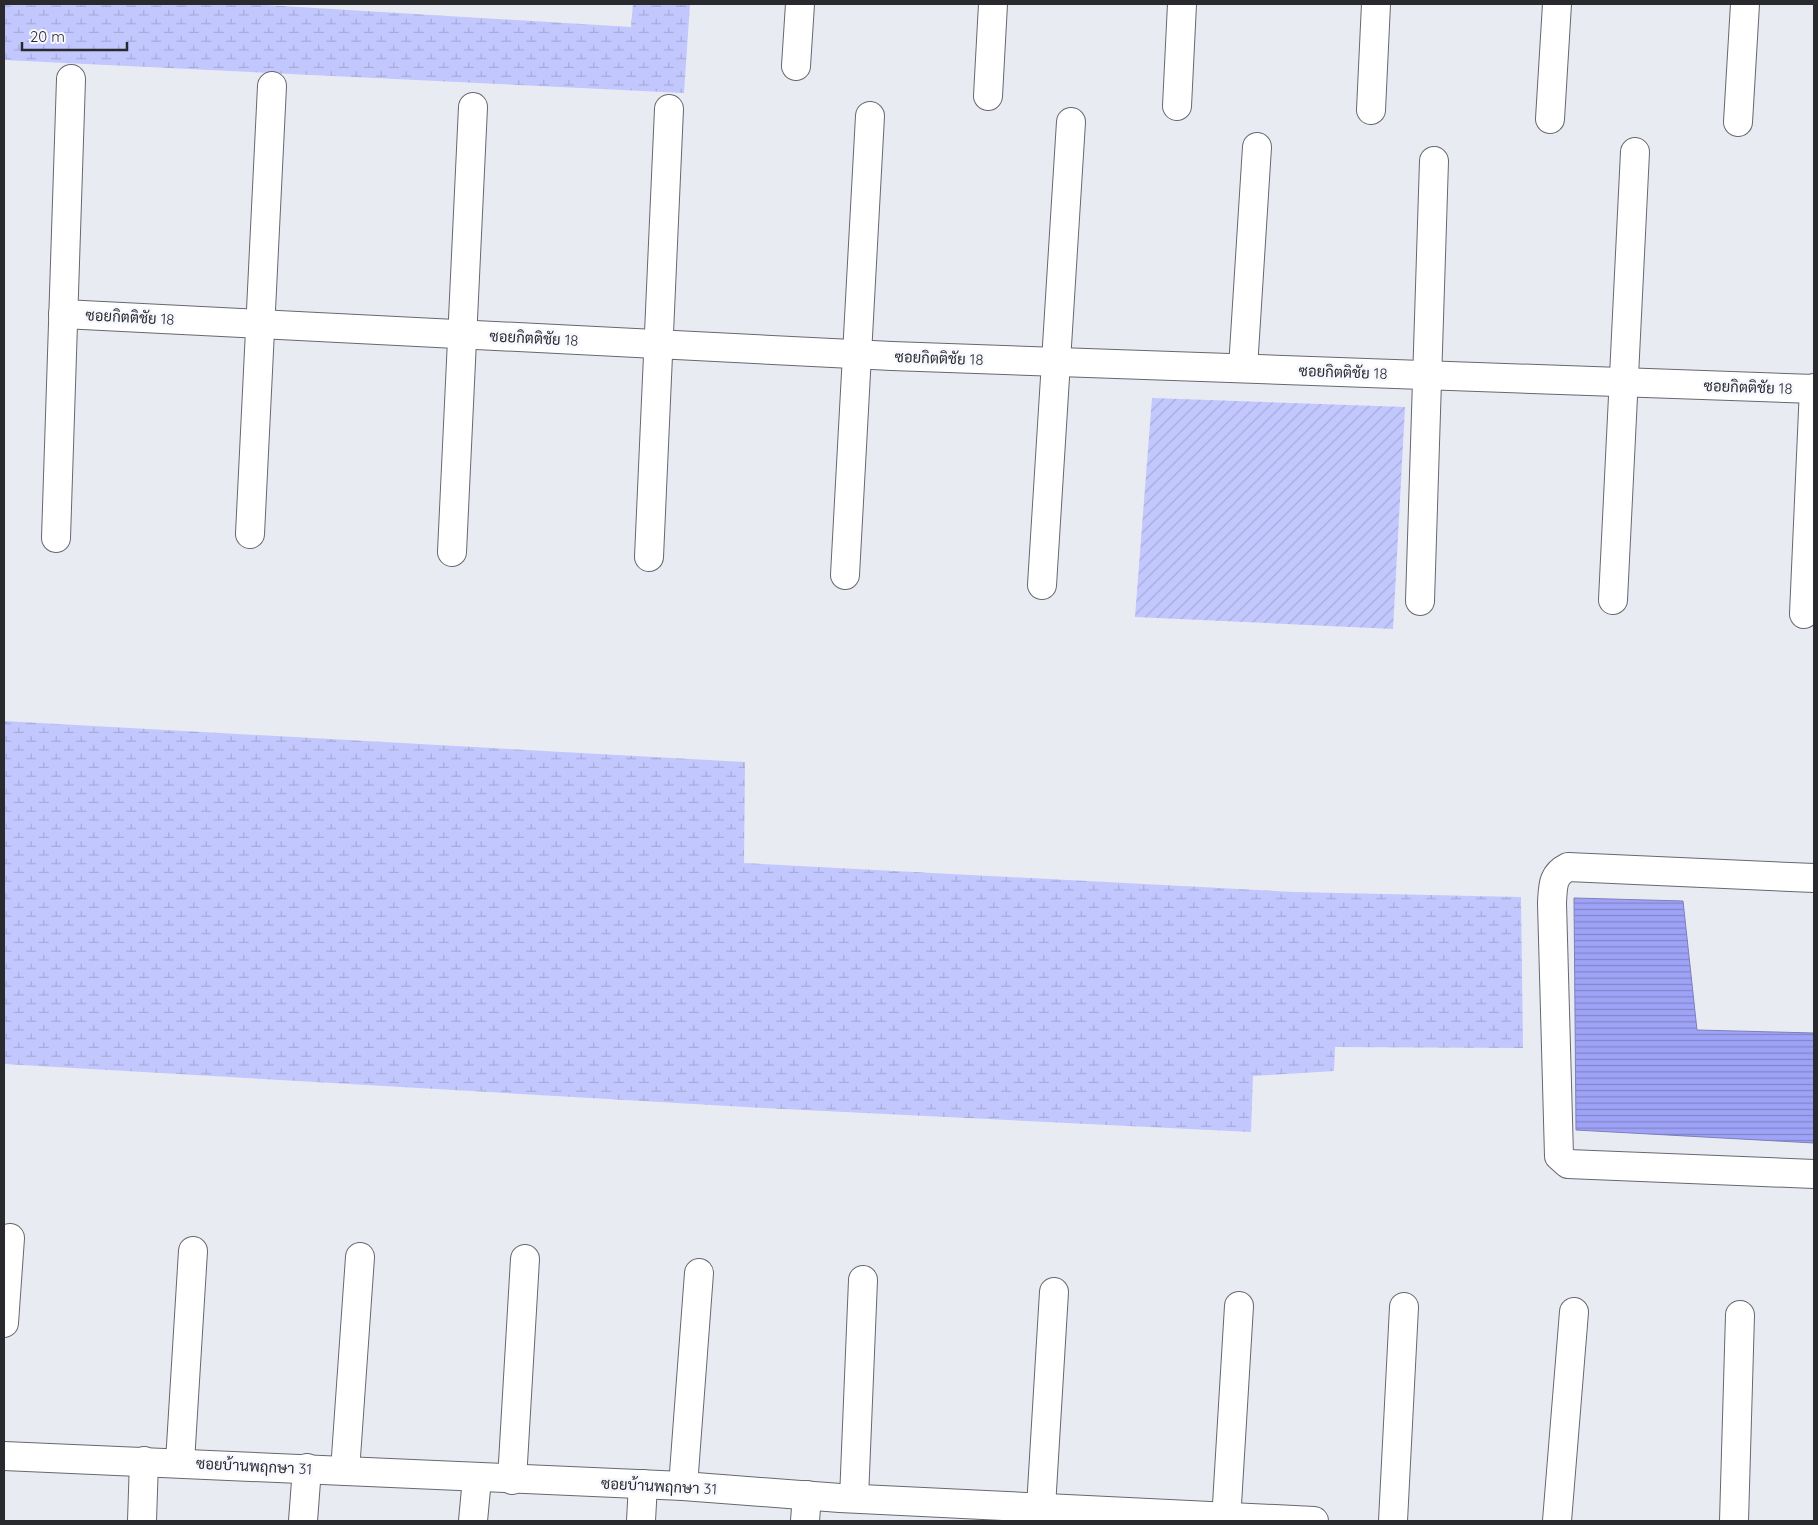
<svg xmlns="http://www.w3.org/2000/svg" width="1818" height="1525" viewBox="0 0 1818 1525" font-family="Quicksand,Sarabun,sans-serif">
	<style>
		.wetland { fill: url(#wetland-marsh) }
		.garden { fill: url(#garden-furrows) }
		.water { fill: url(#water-rules); stroke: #7c7fba }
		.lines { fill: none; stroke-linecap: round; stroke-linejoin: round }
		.minor-casing { stroke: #67686f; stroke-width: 30 }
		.minor { stroke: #fff; stroke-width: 28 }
		.labels { text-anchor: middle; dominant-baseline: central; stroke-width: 5; stroke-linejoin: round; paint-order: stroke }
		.street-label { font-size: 15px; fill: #292a2d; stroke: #f7f8ff }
	</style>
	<defs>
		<pattern id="wetland-marsh" width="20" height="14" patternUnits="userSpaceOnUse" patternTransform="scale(1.25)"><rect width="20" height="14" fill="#c2c7fe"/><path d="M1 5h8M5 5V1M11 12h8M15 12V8" fill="none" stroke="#a7abda"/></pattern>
		<pattern id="garden-furrows" width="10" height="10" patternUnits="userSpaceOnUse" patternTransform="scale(1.25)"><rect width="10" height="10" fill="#c2c7fe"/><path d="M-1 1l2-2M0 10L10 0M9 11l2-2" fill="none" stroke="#a7abda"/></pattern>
		<pattern id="water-rules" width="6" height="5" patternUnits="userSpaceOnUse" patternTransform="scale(1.25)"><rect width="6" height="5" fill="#9fa3f7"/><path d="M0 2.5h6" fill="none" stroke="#8285c8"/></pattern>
	</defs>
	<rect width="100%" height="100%" fill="#e9ebf3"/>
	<g class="wetland">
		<path d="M4 4H251L631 27 633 4H690L684 93 4 60Z"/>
		<path d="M4 721 745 762 744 863 1294 892 1521 897 1523 1048 1335 1047 1334 1071 1253 1076 1251 1132 763 1108 4 1064Z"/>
	</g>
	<path class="garden" d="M1152 398 1405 407 1393 629 1135 617Z"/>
	<path class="water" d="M1574 898 1683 901 1697 1030 1814 1033V1143L1576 1130Z"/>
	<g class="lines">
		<g class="minor-casing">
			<g id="minor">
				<path d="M796 66 800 4"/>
				<path d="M988 96 993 4"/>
				<path d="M1177 106 1182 4"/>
				<path d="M1371 110 1376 4"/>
				<path d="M1550 119 1557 4"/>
				<path d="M1738 122 1745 4"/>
				<path d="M63 314 892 356 1814 389"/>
				<path d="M1243 368 1257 147"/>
				<path d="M250 534 272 86"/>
				<path d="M56 538 71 79"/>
				<path d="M452 552 473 107"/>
				<path d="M649 557 669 109"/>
				<path d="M845 575 870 116"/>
				<path d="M1042 585 1071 122"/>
				<path d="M1613 600 1635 152"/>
				<path d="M1420 601 1434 161"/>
				<path d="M1804 614 1814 388"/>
				<path d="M1814 878 1568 867C1552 875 1553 886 1552 903L1559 1156 1568 1164 1814 1174"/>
				<path d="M4 1323 10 1238"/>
				<path d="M4 1456 683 1486 840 1498 1314 1521"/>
				<path d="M180 1462 193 1251"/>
				<path d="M345 1471 360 1257"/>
				<path d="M512 1480 525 1259"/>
				<path d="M683 1486 699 1273"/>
				<path d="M854 1498 863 1280"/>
				<path d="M1041 1507 1054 1292"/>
				<path d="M142 1521 144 1461"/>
				<path d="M303 1521 307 1468"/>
				<path d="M473 1521 477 1478"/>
				<path d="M641 1521 643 1484"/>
				<path d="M805 1521 807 1495"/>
				<path d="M1226 1521 1239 1306"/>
				<path d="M1393 1521 1404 1307"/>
				<path d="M1557 1521 1574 1312"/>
				<path d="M1734 1521 1740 1315"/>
			</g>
		</g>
		<use href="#minor" class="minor"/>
	</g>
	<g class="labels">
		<g class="street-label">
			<text transform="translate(130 317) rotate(3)">ซอยกิตติชัย 18</text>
			<text transform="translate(534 338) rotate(3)">ซอยกิตติชัย 18</text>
			<text transform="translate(939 358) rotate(2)">ซอยกิตติชัย 18</text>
			<text transform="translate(1343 372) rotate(2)">ซอยกิตติชัย 18</text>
			<text transform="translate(1748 387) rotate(2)">ซอยกิตติชัย 18</text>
			<text transform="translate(254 1466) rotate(3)">ซอยบ้านพฤกษา 31</text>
			<text transform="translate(659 1486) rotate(3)">ซอยบ้านพฤกษา 31</text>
		</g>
	</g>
	<rect width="1818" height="1525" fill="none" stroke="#292a2d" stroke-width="10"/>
	<path d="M22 42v8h105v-8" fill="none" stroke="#292a2d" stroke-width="2.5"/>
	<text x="30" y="42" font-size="15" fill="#292a2d" stroke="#f7f8ff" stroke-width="4" paint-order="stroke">20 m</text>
</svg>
